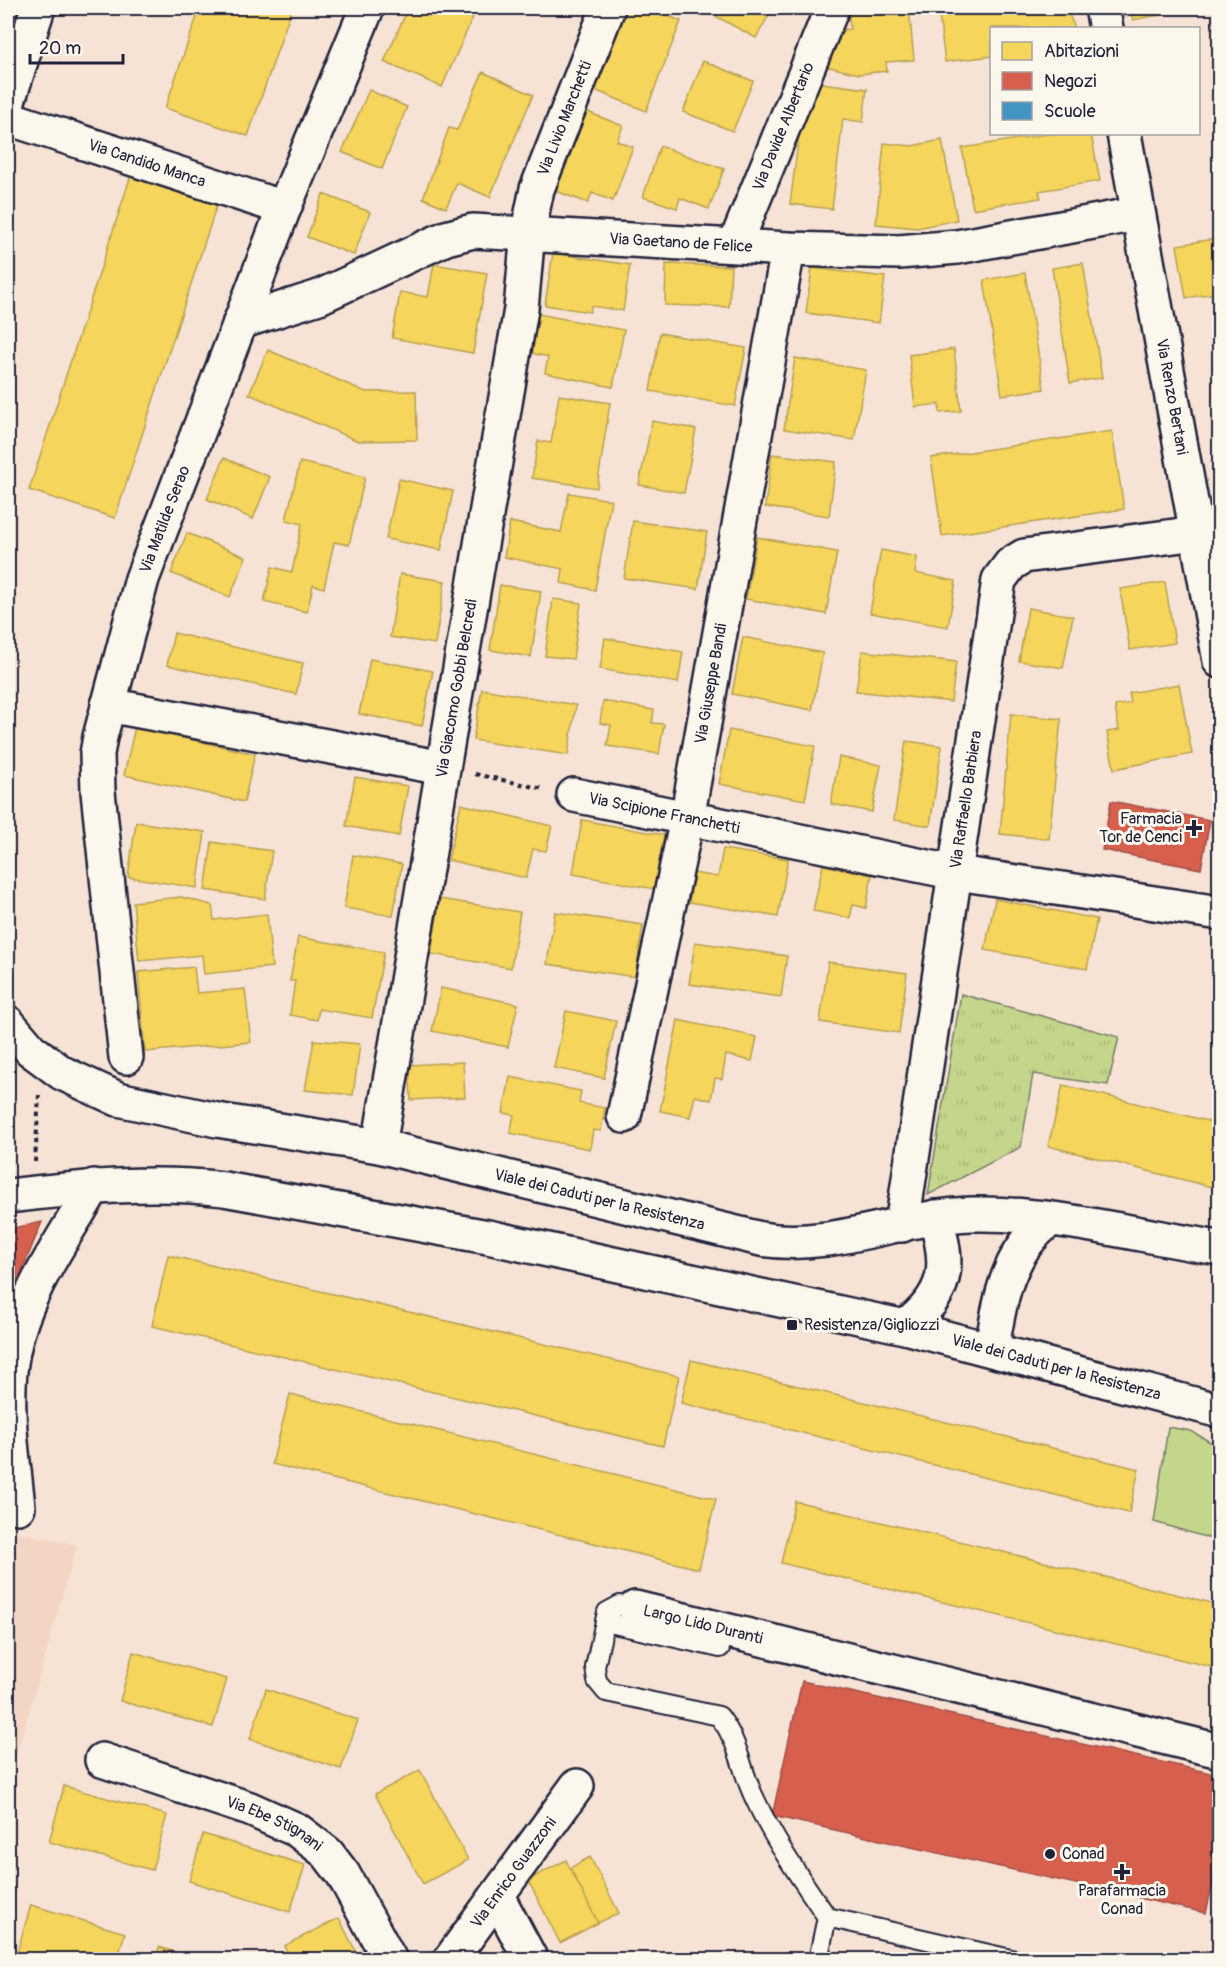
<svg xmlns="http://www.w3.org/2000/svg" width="1227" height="1967" viewBox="0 0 1227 1967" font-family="Pangolin,sans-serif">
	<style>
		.built { fill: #f2d5c5 }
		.grass { fill: url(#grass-tufts); stroke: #737c63; stroke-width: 1.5 }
		.garden { fill: #c4d68b; stroke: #737c63; stroke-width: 1.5 }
		.homes { fill: #f6d55c; stroke: #b69f52; stroke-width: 1.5 }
		.shops { fill: #d6604d; stroke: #a04d48; stroke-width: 1.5 }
		.schools { fill: #4393c3; stroke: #39719a; stroke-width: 1.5 }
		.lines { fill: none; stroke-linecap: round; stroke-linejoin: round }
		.lane-casing { stroke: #22223b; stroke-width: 22 }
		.street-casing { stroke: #22223b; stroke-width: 38 }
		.secondary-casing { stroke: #22223b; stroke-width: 38 }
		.path { stroke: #22223b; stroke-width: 4; stroke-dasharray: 4.5 4.5; stroke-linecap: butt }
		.lane { stroke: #fbf7ec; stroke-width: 18 }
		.street { stroke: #fbf7ec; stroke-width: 33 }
		.secondary { stroke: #fbf7ec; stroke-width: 33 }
		.poi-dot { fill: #22223b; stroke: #fbf7ec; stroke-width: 2 }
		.labels { text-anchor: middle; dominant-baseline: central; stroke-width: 6; stroke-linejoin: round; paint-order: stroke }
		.street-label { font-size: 16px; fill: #22223b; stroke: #fbf7ec }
		.poi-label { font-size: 16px; fill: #22223b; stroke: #fbf7ec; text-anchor: start }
	</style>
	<defs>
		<pattern id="grass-tufts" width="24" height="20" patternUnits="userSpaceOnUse" patternTransform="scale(1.5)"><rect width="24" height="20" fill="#c4d68b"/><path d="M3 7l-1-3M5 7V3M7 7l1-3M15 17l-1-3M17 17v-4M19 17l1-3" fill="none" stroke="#a8b779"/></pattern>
	</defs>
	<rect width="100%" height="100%" fill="#f6e3d5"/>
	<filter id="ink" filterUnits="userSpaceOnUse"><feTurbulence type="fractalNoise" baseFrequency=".0167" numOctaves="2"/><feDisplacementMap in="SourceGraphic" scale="12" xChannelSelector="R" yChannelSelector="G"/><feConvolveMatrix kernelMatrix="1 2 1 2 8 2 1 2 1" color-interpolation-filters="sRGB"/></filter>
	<g filter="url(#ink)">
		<path class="built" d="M8 1530 77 1545 8 1784Z"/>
		<path class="grass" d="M961 994 1119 1037 1108 1085 1033 1074 1021 1147 928 1195Z"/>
		<path class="garden" d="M1168 1427 1191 1431 1219 1447V1541L1154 1522Z"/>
		<g class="homes">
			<path d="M200 8H292L248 136 165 108Z"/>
			<path d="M408 8H477L442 87 384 62Z"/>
			<path d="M625 8H647L681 21 646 111 592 89Z"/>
			<path d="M722 8H773L756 38 717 17Z"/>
			<path d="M848 8H909L914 60 886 62 887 71 859 74 825 66 834 30 850 29Z"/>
			<path d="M938 8H1066L1075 28H992V56L945 62Z"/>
			<path d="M1130 8H1185L1186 10 1133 20Z"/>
			<path d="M703 61 753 81 733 131 683 112Z"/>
			<path d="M483 72 533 95 490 197 457 183 446 208 423 198 449 128 457 130Z"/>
			<path d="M806 81 867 89 863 122 843 119 832 209 790 204Z"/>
			<path d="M369 90 407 107 382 169 342 152Z"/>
			<path d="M583 110 623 126 617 141 633 147 613 201 592 193 588 203 553 190Z"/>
			<path d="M1048 134H1091L1100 181 1039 191 1041 198 973 209 962 148Z"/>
			<path d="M942 140 957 220 917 228 876 224 884 143 912 146Z"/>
			<path d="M660 146 724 169 709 209 680 198 677 208 643 197Z"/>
			<path d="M133 169 219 198 115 518 29 490Z"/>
			<path d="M323 194 370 212 354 255 307 237Z"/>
			<path d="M1220 238V292L1186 298 1177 245Z"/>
			<path d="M553 253 630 265 623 311 591 306 590 312 545 305Z"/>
			<path d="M1083 263 1102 378 1070 383 1052 268Z"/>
			<path d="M434 264 487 273 473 353 392 338 400 292 428 297Z"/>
			<path d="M666 264 731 266 729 307 665 305Z"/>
			<path d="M812 268 885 277 879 323 806 313Z"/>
			<path d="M1025 273 1044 389 1002 395 984 280Z"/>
			<path d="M538 314 624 330 613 387 545 373 548 357 531 353Z"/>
			<path d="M1220 332V381H1219L1210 334Z"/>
			<path d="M660 333 746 348 735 406 650 391Z"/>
			<path d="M954 349 961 411 940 413 939 404 915 407 909 355Z"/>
			<path d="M268 350 366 392 416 391 417 440 358 441 249 394Z"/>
			<path d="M795 358 866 370 854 440 784 429Z"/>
			<path d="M559 395 610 403 597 488 532 478 538 441 551 443Z"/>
			<path d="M652 421 696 429 684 493 639 485Z"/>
			<path d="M1220 424V486L1213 425Z"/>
			<path d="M1112 431 1124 509 942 536 931 458Z"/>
			<path d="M772 454 836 462 829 516 765 507Z"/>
			<path d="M224 458 270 477 253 519 207 499Z"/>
			<path d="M300 462 365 477 349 545 334 542 324 588 313 585 307 612 264 602 272 567 292 572 302 524 286 520Z"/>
			<path d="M399 479 453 491 441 550 386 539Z"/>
			<path d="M569 493 611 500 595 590 561 583 563 569 504 557 510 522 561 532Z"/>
			<path d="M633 521 707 532 698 589 624 578Z"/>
			<path d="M187 533 246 557 230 597 171 573Z"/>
			<path d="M757 537 837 552 826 614 746 599Z"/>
			<path d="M881 550 917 557 915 573 956 581 948 627 870 613Z"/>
			<path d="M400 574 445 581 435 644 390 637Z"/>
			<path d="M1165 582 1175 643 1130 650 1120 589Z"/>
			<path d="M500 585 541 591 531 657 490 650Z"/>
			<path d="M553 599 581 603 573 659 545 656Z"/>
			<path d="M1028 608 1073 616 1063 668 1019 661Z"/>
			<path d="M174 633 303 663 296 694 167 665Z"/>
			<path d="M743 637 823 653 812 710 732 694Z"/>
			<path d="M605 638 683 652 678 683 600 669Z"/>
			<path d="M862 651 956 662 951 702 856 691Z"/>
			<path d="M370 659 433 671 422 726 359 714Z"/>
			<path d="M1179 684 1192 754 1114 769 1107 732 1119 730 1115 706 1131 703 1129 693Z"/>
			<path d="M482 689 576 705 568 755 473 740Z"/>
			<path d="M8 698 13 725 8 726Z"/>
			<path d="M603 701 654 710 652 723 664 724 659 754 607 746 611 725 600 723Z"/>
			<path d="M1011 714 1061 719 1049 839 1000 834Z"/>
			<path d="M135 727 255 754 244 802 124 775Z"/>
			<path d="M729 730 815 746 805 800 719 784Z"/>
			<path d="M906 741 942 746 930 826 894 820Z"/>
			<path d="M839 757 881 765 872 812 831 804Z"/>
			<path d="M355 777 408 786 399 836 346 826Z"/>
			<path d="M461 804 552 826 546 851 533 849 526 878 448 860Z"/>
			<path d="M582 820 664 835 654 889 573 874Z"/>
			<path d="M136 822 205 832 197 888 128 877Z"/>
			<path d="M212 842 272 851 265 899 205 890Z"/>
			<path d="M723 849 788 859 778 917 689 902 694 873 718 877Z"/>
			<path d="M353 855 402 864 393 916 344 908Z"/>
			<path d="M823 865 872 875 866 908 853 905 850 918 813 911Z"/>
			<path d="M181 897 212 905 214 920 267 914 272 967 204 974 202 955 139 961 133 902Z"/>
			<path d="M440 899 520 912 511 968 431 954Z"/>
			<path d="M995 899 1097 919 1087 969 985 950Z"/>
			<path d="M555 912 643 925 635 977 547 964Z"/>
			<path d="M298 937 384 952 372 1018 319 1009 317 1020 290 1015 295 981H290Z"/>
			<path d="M695 942 787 956 781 997 689 984Z"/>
			<path d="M828 962 907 973 899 1033 820 1022Z"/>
			<path d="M194 967 197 993 245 989 251 1042 145 1052 138 972Z"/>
			<path d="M441 988 518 1004 508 1047 432 1031Z"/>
			<path d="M566 1011 616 1021 604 1078 554 1068Z"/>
			<path d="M678 1020 757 1037 752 1061 726 1055 722 1079 715 1078 711 1100 695 1096 690 1117 660 1111Z"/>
			<path d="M314 1040 360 1044 353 1095 305 1090Z"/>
			<path d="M463 1062 465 1097 411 1100 409 1065Z"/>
			<path d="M510 1077 581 1091 579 1103 605 1108 601 1131 593 1130 590 1149 510 1133 514 1115 503 1113Z"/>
			<path d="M1063 1085 1220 1124V1189L1048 1146Z"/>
			<path d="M168 1255 679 1376 663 1446 152 1326Z"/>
			<path d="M691 1360 1139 1469 1129 1513 681 1403Z"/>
			<path d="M290 1394 716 1499 699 1569 272 1464Z"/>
			<path d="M795 1501 1220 1605V1669L781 1563Z"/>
			<path d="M133 1652 227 1679 213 1727 120 1701Z"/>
			<path d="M266 1689 358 1720 341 1769 250 1739Z"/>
			<path d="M420 1770 468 1860 423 1884 375 1794Z"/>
			<path d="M64 1786 167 1815 152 1870 49 1842Z"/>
			<path d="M203 1834 305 1865 290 1912 189 1881Z"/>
			<path d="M590 1857 619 1913 598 1923 570 1868Z"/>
			<path d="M566 1860 598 1923 560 1943 528 1880Z"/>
			<path d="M31 1905 125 1933 117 1960 15 1959Z"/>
			<path d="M339 1918 360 1960H291L284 1946Z"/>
			<path d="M159 1947 203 1960H156Z"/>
		</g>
		<g class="shops">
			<path d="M1111 801 1210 820 1201 869 1102 850Z"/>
			<path d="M42 1222 8 1304V1229Z"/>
			<path d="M802 1681 1220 1775V1851L1206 1913 772 1816Z"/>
		</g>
		<path class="schools" d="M8 1611 14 1613 8 1632Z"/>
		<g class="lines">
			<g class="lane-casing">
				<g id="lane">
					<path d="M635 1608 620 1605 607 1612 595 1667 597 1681 606 1692 719 1716C741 1745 740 1769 755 1799 774 1841 801 1879 827 1917L1015 1960"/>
					<path d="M605 1622 720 1648"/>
					<path d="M818 1960 827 1917"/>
				</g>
			</g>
			<g class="street-casing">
				<g id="street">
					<path d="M1102 8 1106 28"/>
					<path id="s1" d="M8 118 284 208"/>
					<path id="s2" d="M1124 134 1220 661"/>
					<path id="s3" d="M735 245 832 8"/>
					<path id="s4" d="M240 322 319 297 446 238 473 231 788 249 899 252 957 247 1137 214"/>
					<path d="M108 705 443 768"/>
					<path id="s5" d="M574 795 957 873 1220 913"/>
					<path id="s6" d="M8 1023 31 1050 62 1073 118 1099 217 1120 379 1146 761 1239C833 1251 900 1216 972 1214 1054 1212 1138 1236 1220 1248"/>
					<path id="s7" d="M126 1057 98 792 97 754 100 737 142 579 284 208 367 8"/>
					<path id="s8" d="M624 1116 687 819 788 249"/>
					<path id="s9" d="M379 1146 521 309 528 232 537 189 608 8"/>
					<path id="s10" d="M8 1196C80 1188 151 1180 224 1189L488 1237 905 1327 1220 1411"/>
					<path id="s11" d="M902 1225 999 580 1011 564 1024 556 1197 533"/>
					<path d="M905 1327C948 1294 951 1266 935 1217"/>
					<path d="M992 1349C999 1301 1008 1250 1050 1220"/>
					<path d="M18 1507C13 1456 3 1401 13 1351 24 1292 65 1237 94 1186"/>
					<path id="s12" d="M635 1608 1220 1751"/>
					<path id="s13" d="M102 1760 250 1809 297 1830 327 1853 343 1874 390 1960"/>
					<path d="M497 1896 531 1960"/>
					<path id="s14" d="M450 1960 577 1786"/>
				</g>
			</g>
			<g class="secondary-casing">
				<path id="secondary" d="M8 101 38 8"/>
			</g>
			<g class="path">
				<path d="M475 774 544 789"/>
				<path d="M35 1162 39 1095"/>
			</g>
			<use href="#lane" class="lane"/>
			<use href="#street" class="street"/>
			<use href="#secondary" class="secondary"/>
		</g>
	</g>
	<g class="poi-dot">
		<path d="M1191 819h6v6h6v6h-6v6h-6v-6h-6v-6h6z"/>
		<rect x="786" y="1319" width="12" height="12" rx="3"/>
		<circle cx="1050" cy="1854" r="6"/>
		<path d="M1119 1863h6v6h6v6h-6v6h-6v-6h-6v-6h6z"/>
	</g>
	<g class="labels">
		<g class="street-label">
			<text stroke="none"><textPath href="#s9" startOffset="1046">Via Livio Marchetti</textPath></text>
			<text stroke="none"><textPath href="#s3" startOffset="128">Via Davide Albertario</textPath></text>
			<text stroke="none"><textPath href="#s1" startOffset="146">Via Candido Manca</textPath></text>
			<text stroke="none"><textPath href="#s4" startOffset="459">Via Gaetano de Felice</textPath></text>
			<text stroke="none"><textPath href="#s2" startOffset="267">Via Renzo Bertani</textPath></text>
			<text stroke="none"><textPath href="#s7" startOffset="549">Via Matilde Serao</textPath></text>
			<text stroke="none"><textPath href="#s8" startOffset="441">Via Giuseppe Bandi</textPath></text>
			<text stroke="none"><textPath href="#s9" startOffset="464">Via Giacomo Gobbi Belcredi</textPath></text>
			<text stroke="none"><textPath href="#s11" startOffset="430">Via Raffaello Barbiera</textPath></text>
			<text stroke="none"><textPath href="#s5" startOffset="92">Via Scipione Franchetti</textPath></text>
			<text stroke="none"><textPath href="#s6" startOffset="628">Viale dei Caduti per la Resistenza</textPath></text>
			<text stroke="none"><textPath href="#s10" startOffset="1068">Viale dei Caduti per la Resistenza</textPath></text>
			<text stroke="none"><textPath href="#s12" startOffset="70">Largo Lido Duranti</textPath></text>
			<text stroke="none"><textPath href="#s13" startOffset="184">Via Ebe Stignani</textPath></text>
			<text stroke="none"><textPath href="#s14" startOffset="108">Via Enrico Guazzoni</textPath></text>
		</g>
		<g class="poi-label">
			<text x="1182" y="819" text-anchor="end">Farmacia<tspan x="1182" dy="18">Tor de Cenci</tspan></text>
			<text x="804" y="1325">Resistenza/Gigliozzi</text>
			<text x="1062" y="1854">Conad</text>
			<text x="1122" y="1891" text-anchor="middle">Parafarmacia<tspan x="1122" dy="18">Conad</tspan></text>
		</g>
	</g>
	<rect width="1227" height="1967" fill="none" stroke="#fbf7ec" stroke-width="30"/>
	<rect x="15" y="15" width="1197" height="1937" fill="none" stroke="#22223b" stroke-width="2" filter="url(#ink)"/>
	<rect x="990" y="27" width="210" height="108" fill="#fbf7ec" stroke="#a4a2a5" stroke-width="1.5"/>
	<rect x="1002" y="42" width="30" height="18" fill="#f6d55c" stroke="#a4a2a5" stroke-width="1.5"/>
	<text x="1044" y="57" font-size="18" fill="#22223b">Abitazioni</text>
	<rect x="1002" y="72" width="30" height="18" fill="#d6604d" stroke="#a4a2a5" stroke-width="1.5"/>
	<text x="1044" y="87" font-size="18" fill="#22223b">Negozi</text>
	<rect x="1002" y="102" width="30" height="18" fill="#4393c3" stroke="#a4a2a5" stroke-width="1.5"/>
	<text x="1044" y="117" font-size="18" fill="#22223b">Scuole</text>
	<path d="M30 54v9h93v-9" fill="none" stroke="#22223b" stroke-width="3"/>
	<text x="39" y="54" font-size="18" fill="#22223b" stroke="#fbf7ec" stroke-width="4.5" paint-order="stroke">20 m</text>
</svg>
